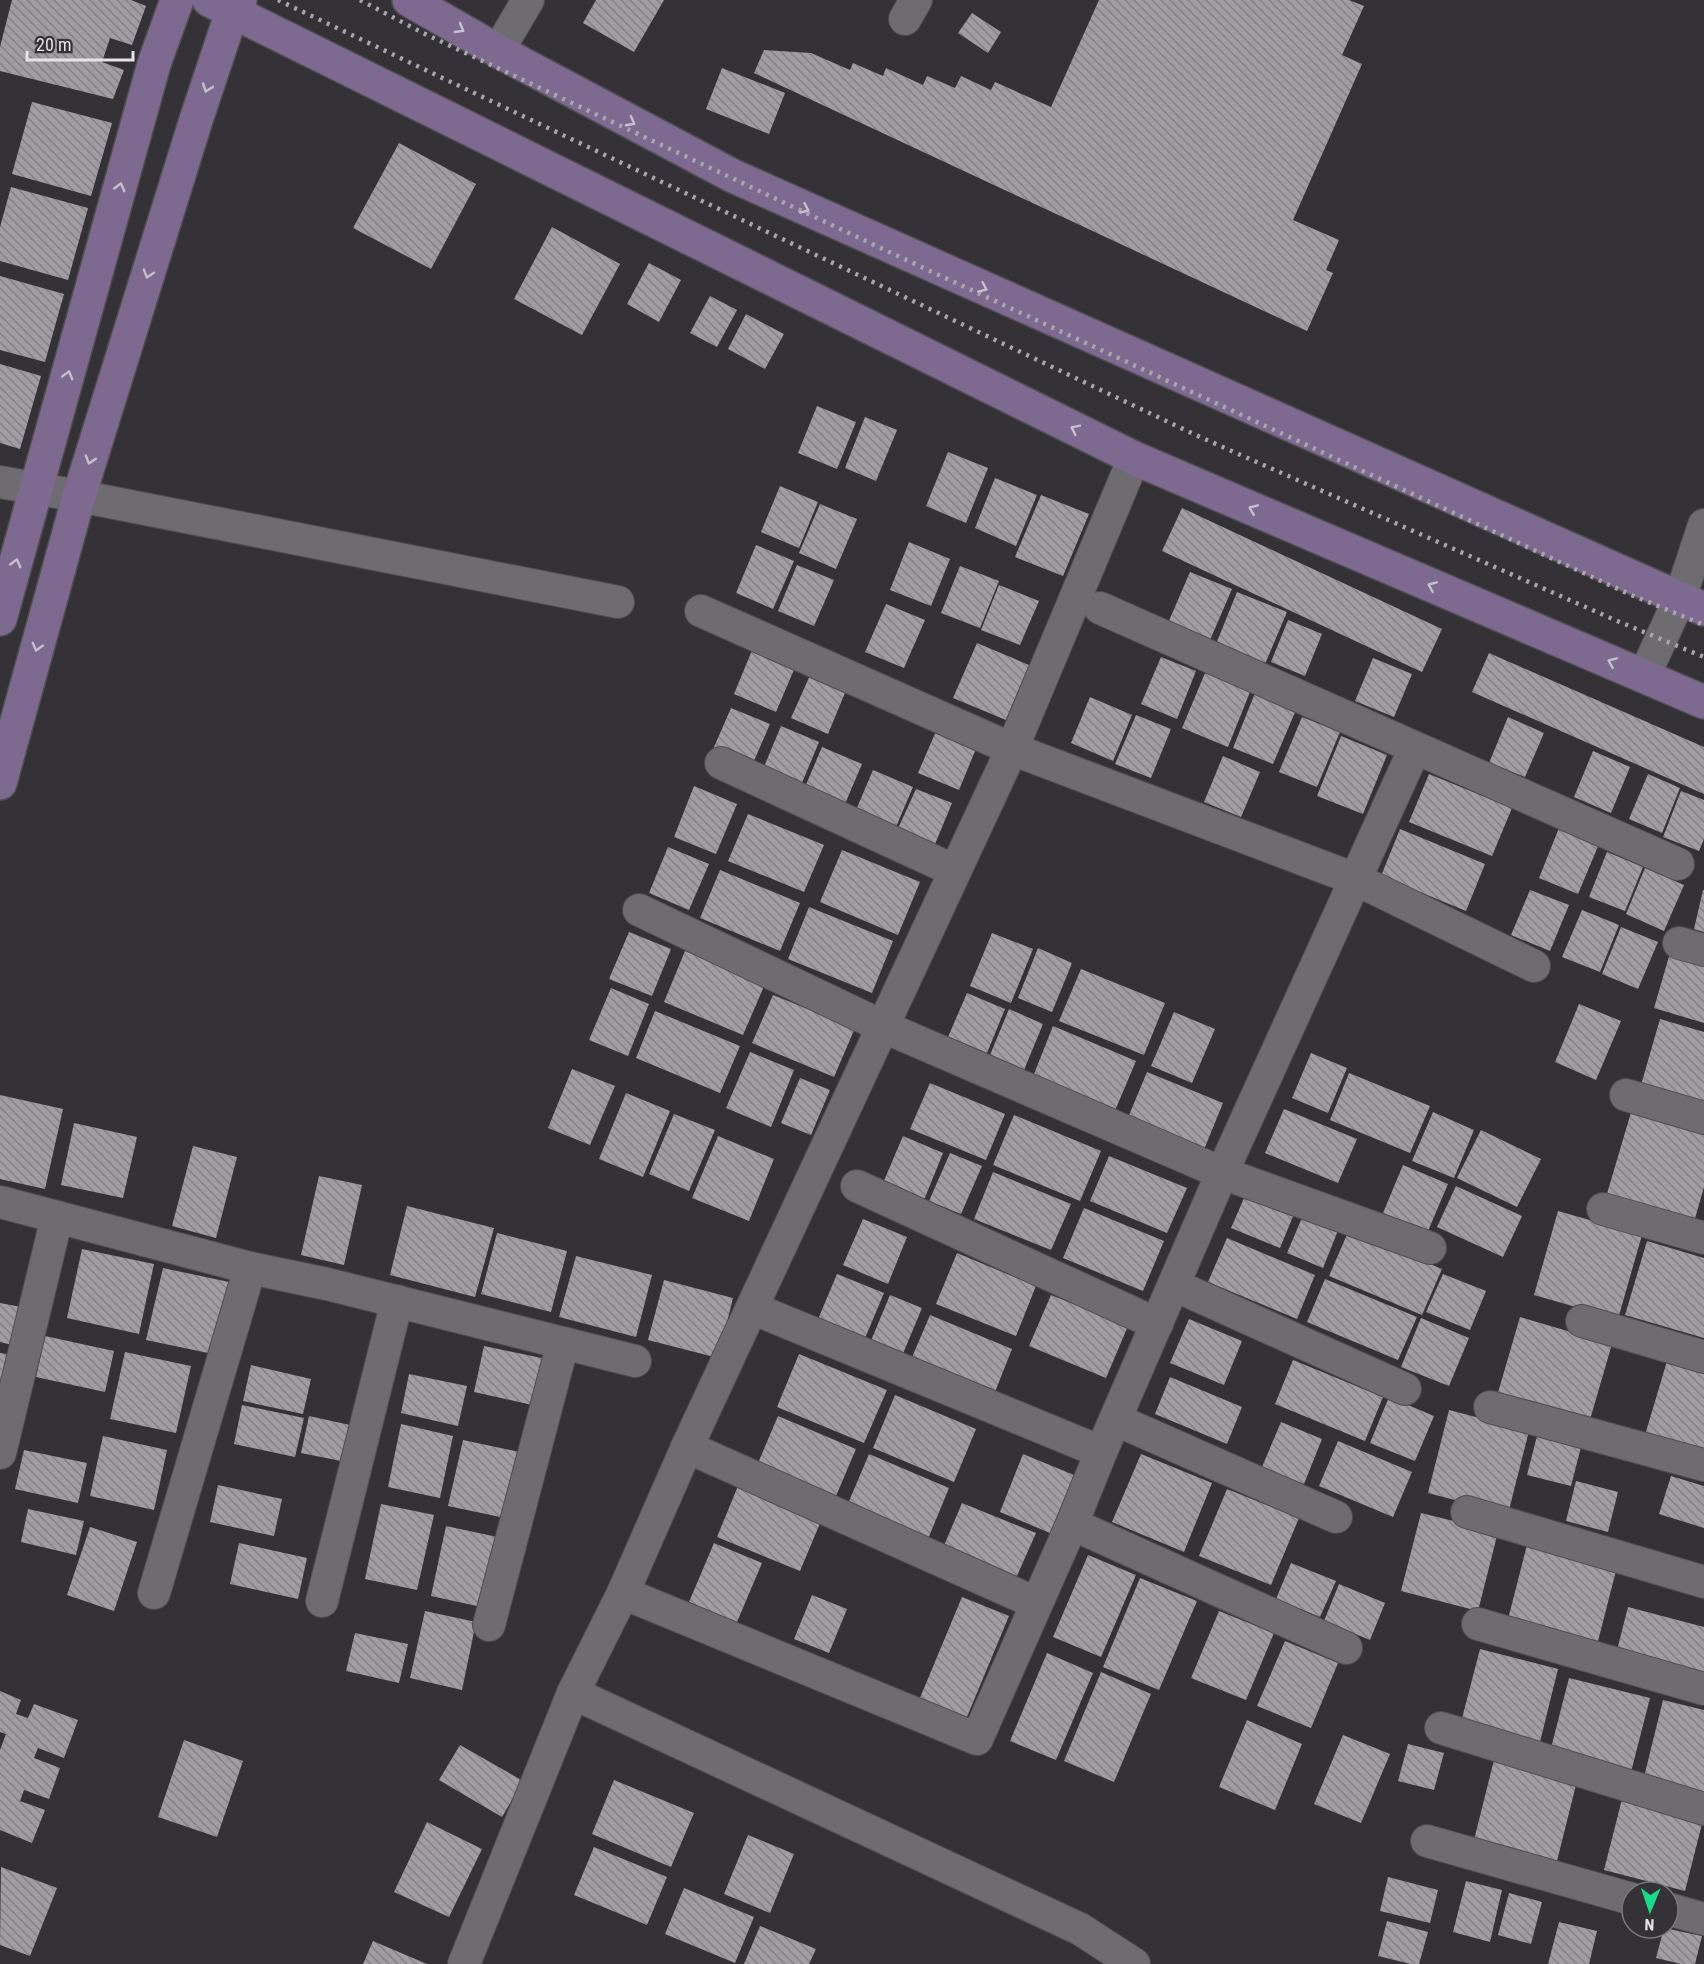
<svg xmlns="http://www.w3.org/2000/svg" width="1704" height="1964" viewBox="0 0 1704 1964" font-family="'Roboto Condensed',sans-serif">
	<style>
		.building { fill: url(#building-back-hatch) }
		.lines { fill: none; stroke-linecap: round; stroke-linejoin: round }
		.street-casing { stroke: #504e52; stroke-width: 34 }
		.secondary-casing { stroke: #504e52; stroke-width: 36 }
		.street { stroke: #6e6b71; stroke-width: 32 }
		.secondary { stroke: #7e6a90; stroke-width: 33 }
		.rail { stroke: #aaa7ac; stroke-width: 4.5; stroke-dasharray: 3 6; stroke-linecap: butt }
		.oneway { stroke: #c6bfcd }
	</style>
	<defs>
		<pattern id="building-back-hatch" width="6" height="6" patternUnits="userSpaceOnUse" patternTransform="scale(1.5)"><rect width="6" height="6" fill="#9f9ca2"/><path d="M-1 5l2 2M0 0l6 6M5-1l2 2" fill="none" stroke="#848286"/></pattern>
	</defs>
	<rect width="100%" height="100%" fill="#343137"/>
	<g class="building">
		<path d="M12 0H131L146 6 132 45 110 38 102 62 124 70 113 99 0 71V47Z"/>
		<path d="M596 0H664L634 52 583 23Z"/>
		<path d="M1099 0H1349L1364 6 1342 55 1362 64 1293 220 1339 240 1326 270 1333 273 1307 331 754 73 764 50 811 53 850 70 853 63 883 76 886 68 923 85 927 76 955 88 961 76 991 90 995 82 1051 107Z"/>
		<path d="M972 13 1001 32 988 53 958 33Z"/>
		<path d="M722 68 785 93 769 134 706 109Z"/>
		<path d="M32 102 112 123 91 196 12 174Z"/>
		<path d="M399 143 476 184 431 269 353 228Z"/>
		<path d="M11 187 88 208 68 280 0 261V227Z"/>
		<path d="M552 227 620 264 582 335 514 299Z"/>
		<path d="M649 263 681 280 659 322 627 304Z"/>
		<path d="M0 276 64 294 45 362 0 350Z"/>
		<path d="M710 296 737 310 717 347 690 333Z"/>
		<path d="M746 314 784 334 765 369 728 349Z"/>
		<path d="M0 364 41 376 20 449 0 443Z"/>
		<path d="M817 406 856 422 837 469 798 453Z"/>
		<path d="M865 417 897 430 876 481 845 468Z"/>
		<path d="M948 452 988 468 966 523 926 506Z"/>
		<path d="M995 478 1037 495 1016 546 975 528Z"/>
		<path d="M780 486 818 502 799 548 761 532Z"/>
		<path d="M1041 495 1089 514 1063 576 1015 557Z"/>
		<path d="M820 504 857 519 836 569 799 553Z"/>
		<path d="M1182 508 1442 629 1422 672 1162 551Z"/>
		<path d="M909 542 950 559 931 606 890 590Z"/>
		<path d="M756 545 794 561 773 609 736 593Z"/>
		<path d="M797 565 834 580 814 626 778 611Z"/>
		<path d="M960 566 999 581 980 628 941 613Z"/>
		<path d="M1190 572 1232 589 1210 640 1168 623Z"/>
		<path d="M999 585 1039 601 1020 645 981 630Z"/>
		<path d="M1237 592 1287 612 1265 664 1216 644Z"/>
		<path d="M886 604 925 620 904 668 865 652Z"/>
		<path d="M1288 620 1322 634 1305 676 1271 662Z"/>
		<path d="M977 643 1029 665 1006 720 953 698Z"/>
		<path d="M753 648 796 665 776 712 734 694Z"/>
		<path d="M1489 653 1704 747V794L1472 692Z"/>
		<path d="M1161 657 1196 671 1177 719 1141 704Z"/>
		<path d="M1373 658 1412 674 1394 717 1355 701Z"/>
		<path d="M811 673 847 688 828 734 791 718Z"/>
		<path d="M1205 673 1250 692 1228 747 1182 728Z"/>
		<path d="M1255 693 1296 710 1273 764 1233 748Z"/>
		<path d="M1090 697 1132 715 1113 761 1071 743Z"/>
		<path d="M731 708 770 724 750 770 711 754Z"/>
		<path d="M1136 715 1171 729 1151 778 1115 764Z"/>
		<path d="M1302 717 1340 732 1317 787 1279 772Z"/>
		<path d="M1508 717 1544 733 1525 777 1489 763Z"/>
		<path d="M940 722 980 739 959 790 918 773Z"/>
		<path d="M781 726 819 742 799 790 761 774Z"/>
		<path d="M1341 736 1387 755 1363 814 1317 796Z"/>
		<path d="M822 747 862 764 842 811 802 794Z"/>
		<path d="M1593 751 1630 767 1611 813 1574 797Z"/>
		<path d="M1223 756 1260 772 1241 817 1204 802Z"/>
		<path d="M873 770 913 787 893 834 853 817Z"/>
		<path d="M1429 774 1512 808 1492 856 1409 822Z"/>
		<path d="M1648 774 1680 788 1662 833 1629 819Z"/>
		<path d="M694 786 737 804 716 854 674 837Z"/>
		<path d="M916 789 952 803 933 849 896 833Z"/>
		<path d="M1681 791 1704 800V839L1699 851 1663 837Z"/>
		<path d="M748 814 824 845 804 892 728 861Z"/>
		<path d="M1559 828 1599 844 1578 894 1539 878Z"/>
		<path d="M1400 829 1485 864 1466 911 1381 876Z"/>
		<path d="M668 847 709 864 689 910 649 893Z"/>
		<path d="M842 850 920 882 898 935 820 902Z"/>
		<path d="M1607 852 1643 867 1625 911 1589 897Z"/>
		<path d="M1645 868 1684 885 1664 931 1626 914Z"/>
		<path d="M720 870 800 903 780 951 700 918Z"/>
		<path d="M1530 890 1569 905 1550 951 1511 935Z"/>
		<path d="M1703 890H1704V932L1694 929Z"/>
		<path d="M809 907 893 941 872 993 788 959Z"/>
		<path d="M1582 910 1619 925 1600 972 1562 957Z"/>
		<path d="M1621 927 1658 942 1638 989 1602 974Z"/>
		<path d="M629 932 671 949 652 996 609 979Z"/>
		<path d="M992 933 1033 949 1011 1003 970 986Z"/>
		<path d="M1038 948 1072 963 1052 1012 1018 998Z"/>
		<path d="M685 951 765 984 743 1035 664 1002Z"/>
		<path d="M1670 953 1704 962V1023L1654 1008Z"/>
		<path d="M1081 969 1165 1003 1144 1055 1059 1021Z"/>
		<path d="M611 988 649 1004 628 1056 589 1040Z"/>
		<path d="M967 993 1005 1009 987 1053 948 1037Z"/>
		<path d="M773 995 855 1028 834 1077 752 1043Z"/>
		<path d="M1579 1004 1621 1021 1596 1080 1555 1062Z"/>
		<path d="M1009 1009 1043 1024 1024 1070 990 1055Z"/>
		<path d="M655 1011 740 1046 720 1093 636 1058Z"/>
		<path d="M1174 1012 1215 1029 1192 1083 1151 1066Z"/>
		<path d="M1660 1019 1704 1032V1103L1641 1085Z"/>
		<path d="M1053 1026 1136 1061 1114 1113 1032 1079Z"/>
		<path d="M750 1052 794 1070 771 1127 726 1108Z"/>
		<path d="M1311 1053 1347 1068 1328 1113 1292 1098Z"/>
		<path d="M572 1069 615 1086 590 1145 548 1128Z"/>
		<path d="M1147 1072 1223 1103 1203 1152 1127 1120Z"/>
		<path d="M1349 1073 1430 1106 1410 1153 1330 1120Z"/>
		<path d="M800 1078 830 1090 811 1135 781 1123Z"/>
		<path d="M930 1083 1005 1114 986 1160 910 1129Z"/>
		<path d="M626 1093 670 1111 643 1177 599 1159Z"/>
		<path d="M0 1095 63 1109 45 1189 0 1179Z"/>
		<path d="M1284 1109 1357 1139 1338 1183 1265 1153Z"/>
		<path d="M1632 1109 1704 1130V1187L1694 1222 1606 1197Z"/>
		<path d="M1433 1112 1474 1130 1454 1178 1412 1161Z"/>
		<path d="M674 1114 715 1130 689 1191 649 1174Z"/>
		<path d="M1014 1115 1101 1151 1080 1201 993 1165Z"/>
		<path d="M74 1123 137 1137 123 1198 61 1185Z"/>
		<path d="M1481 1130 1541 1159 1517 1207 1457 1178Z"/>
		<path d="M718 1136 774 1159 749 1221 692 1198Z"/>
		<path d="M903 1136 943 1153 924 1200 883 1183Z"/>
		<path d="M193 1146 237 1157 216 1238 172 1226Z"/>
		<path d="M950 1153 982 1166 961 1214 929 1201Z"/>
		<path d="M1109 1156 1187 1188 1167 1233 1090 1201Z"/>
		<path d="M1403 1165 1448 1184 1428 1231 1383 1213Z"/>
		<path d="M993 1172 1071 1204 1051 1250 974 1219Z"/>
		<path d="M319 1176 362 1185 344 1265 301 1255Z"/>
		<path d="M1456 1186 1522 1216 1503 1257 1437 1227Z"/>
		<path d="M1248 1189 1296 1209 1280 1248 1231 1228Z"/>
		<path d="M407 1206 494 1228 475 1297 390 1275Z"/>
		<path d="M1084 1208 1164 1241 1143 1291 1063 1258Z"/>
		<path d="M1558 1211 1642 1235 1618 1319 1534 1295Z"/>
		<path d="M1304 1213 1339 1228 1323 1268 1287 1253Z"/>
		<path d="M863 1219 907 1237 888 1284 843 1265Z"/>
		<path d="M1349 1230 1442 1269 1422 1315 1329 1276Z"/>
		<path d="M497 1233 567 1251 551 1312 481 1294Z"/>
		<path d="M1227 1238 1315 1275 1297 1319 1208 1282Z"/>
		<path d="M1647 1241 1704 1258V1338L1625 1315Z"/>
		<path d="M82 1249 154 1264 139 1334 67 1318Z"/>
		<path d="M957 1253 1036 1286 1016 1336 936 1304Z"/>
		<path d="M576 1256 652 1275 636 1337 559 1317Z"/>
		<path d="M163 1268 229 1282 213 1354 146 1340Z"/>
		<path d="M837 1274 884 1293 863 1343 816 1324Z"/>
		<path d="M1443 1274 1486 1291 1470 1330 1426 1312Z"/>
		<path d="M1325 1279 1417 1317 1398 1360 1307 1322Z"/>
		<path d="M664 1280 733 1298 718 1358 648 1340Z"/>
		<path d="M890 1295 922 1308 902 1356 870 1343Z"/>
		<path d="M1051 1295 1128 1326 1106 1378 1029 1346Z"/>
		<path d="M0 1303 26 1308 17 1346 0 1342Z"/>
		<path d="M930 1315 1012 1349 993 1397 910 1362Z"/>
		<path d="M1520 1317 1612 1344 1589 1423 1497 1396Z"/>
		<path d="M1421 1318 1469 1338 1449 1386 1401 1367Z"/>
		<path d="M1189 1319 1242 1341 1224 1385 1170 1363Z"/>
		<path d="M45 1336 114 1351 105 1392 36 1377Z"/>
		<path d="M484 1346 551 1360 541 1407 474 1392Z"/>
		<path d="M125 1352 191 1366 176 1433 110 1419Z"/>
		<path d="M0 1353 12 1355 0 1396Z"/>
		<path d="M799 1354 887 1390 864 1443 777 1407Z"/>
		<path d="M1293 1360 1383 1397 1365 1441 1275 1404Z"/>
		<path d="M1667 1361 1704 1372V1452L1645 1435Z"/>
		<path d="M251 1365 311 1379 303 1414 243 1401Z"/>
		<path d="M409 1374 467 1386 458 1426 401 1413Z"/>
		<path d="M1170 1377 1242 1407 1227 1444 1155 1414Z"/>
		<path d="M895 1395 976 1429 954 1482 873 1448Z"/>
		<path d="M1389 1397 1434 1416 1415 1461 1370 1443Z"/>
		<path d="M242 1405 304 1418 295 1457 234 1444Z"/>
		<path d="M1449 1410 1529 1431 1508 1514 1428 1493Z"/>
		<path d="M309 1416 359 1427 351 1463 301 1453Z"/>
		<path d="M778 1416 856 1449 836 1496 758 1463Z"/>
		<path d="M1281 1422 1322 1439 1304 1484 1262 1467Z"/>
		<path d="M401 1424 453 1436 440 1498 388 1487Z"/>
		<path d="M103 1436 167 1450 154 1510 90 1496Z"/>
		<path d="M1537 1436 1581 1447 1571 1486 1527 1475Z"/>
		<path d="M463 1440 520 1452 505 1518 448 1506Z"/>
		<path d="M1338 1441 1412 1472 1393 1517 1319 1486Z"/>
		<path d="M24 1450 87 1463 78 1503 15 1489Z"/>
		<path d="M869 1454 949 1488 928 1539 847 1506Z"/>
		<path d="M1023 1454 1074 1475 1050 1533 1000 1512Z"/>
		<path d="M1141 1454 1212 1483 1184 1552 1112 1522Z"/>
		<path d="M1671 1476 1704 1486V1528L1659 1514Z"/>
		<path d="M1576 1481 1618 1492 1608 1532 1566 1521Z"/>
		<path d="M218 1485 282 1499 274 1536 210 1522Z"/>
		<path d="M738 1486 821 1521 800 1571 717 1537Z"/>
		<path d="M1227 1489 1299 1518 1271 1585 1199 1556Z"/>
		<path d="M962 1503 1036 1533 1016 1578 943 1548Z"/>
		<path d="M381 1504 434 1515 417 1590 365 1579Z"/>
		<path d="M28 1509 84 1521 76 1555 21 1542Z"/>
		<path d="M1421 1513 1498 1532 1478 1611 1401 1591Z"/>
		<path d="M446 1526 502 1538 486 1608 431 1596Z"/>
		<path d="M90 1527 137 1542 114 1611 67 1595Z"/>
		<path d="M1528 1541 1618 1563 1596 1649 1506 1627Z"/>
		<path d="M239 1543 307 1558 298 1599 230 1584Z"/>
		<path d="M714 1543 762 1563 737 1622 689 1602Z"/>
		<path d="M1088 1555 1136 1575 1101 1657 1053 1637Z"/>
		<path d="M1291 1563 1336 1581 1320 1617 1276 1599Z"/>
		<path d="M1140 1578 1197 1601 1159 1690 1103 1667Z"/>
		<path d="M1339 1584 1385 1603 1370 1640 1324 1621Z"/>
		<path d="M812 1595 847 1609 829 1653 794 1639Z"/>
		<path d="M962 1597 1009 1616 964 1724 917 1705Z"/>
		<path d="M1628 1607 1704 1627V1676L1616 1654Z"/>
		<path d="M425 1611 476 1622 462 1690 410 1678Z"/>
		<path d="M1219 1611 1274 1633 1246 1700 1191 1678Z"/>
		<path d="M355 1633 408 1644 399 1683 346 1671Z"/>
		<path d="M1285 1641 1338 1663 1311 1728 1257 1706Z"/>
		<path d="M1480 1649 1558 1669 1539 1746 1460 1726Z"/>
		<path d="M1047 1653 1093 1673 1056 1760 1010 1741Z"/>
		<path d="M1101 1672 1151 1694 1114 1782 1064 1761Z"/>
		<path d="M1569 1678 1650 1698 1631 1772 1550 1752Z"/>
		<path d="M0 1691 21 1700 16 1714 28 1718 34 1704 78 1720 64 1758 38 1748 34 1758 60 1768 49 1799 24 1790 20 1801 45 1810 32 1843 0 1830V1750L6 1734 0 1732Z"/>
		<path d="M1663 1700 1704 1710V1801L1642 1785Z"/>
		<path d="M1247 1720 1302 1744 1275 1810 1219 1787Z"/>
		<path d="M1343 1735 1390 1754 1361 1823 1314 1804Z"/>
		<path d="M184 1740 243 1761 217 1837 158 1817Z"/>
		<path d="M1408 1744 1444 1753 1434 1790 1398 1781Z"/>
		<path d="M460 1745 523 1781 502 1817 439 1780Z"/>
		<path d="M1494 1760 1577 1781 1555 1869 1472 1848Z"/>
		<path d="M614 1780 694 1813 671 1867 592 1834Z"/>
		<path d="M1622 1799 1703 1820 1685 1891 1604 1870Z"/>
		<path d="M427 1822 482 1849 449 1917 394 1892Z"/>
		<path d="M748 1835 794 1854 770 1913 724 1894Z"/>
		<path d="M594 1847 667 1877 647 1925 574 1895Z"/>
		<path d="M1 1867 57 1888 30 1956 0 1945Z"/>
		<path d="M1388 1877 1438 1890 1430 1923 1380 1911Z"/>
		<path d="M1466 1881 1502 1890 1490 1942 1453 1932Z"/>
		<path d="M684 1888 754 1917 735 1963 665 1934Z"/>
		<path d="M1509 1893 1542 1902 1531 1944 1498 1935Z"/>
		<path d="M1387 1921 1428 1932 1419 1964H1411L1378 1956Z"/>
		<path d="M1559 1922 1597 1931 1589 1964H1548Z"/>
		<path d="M760 1926 816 1949 809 1964H744Z"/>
		<path d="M1664 1928 1702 1936 1695 1964H1681L1656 1958Z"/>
		<path d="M373 1941 427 1964H363Z"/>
	</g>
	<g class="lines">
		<g class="street-casing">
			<g id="street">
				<path d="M905 19 916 0"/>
				<path d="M498 51 528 0"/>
				<path d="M0 482 79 496 618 602"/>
				<path d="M1100 608 1678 864"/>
				<path d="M701 611 1012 749 1355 879 1534 966"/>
				<path d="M1644 676 1680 598 1704 525"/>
				<path d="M721 763 955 871"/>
				<path d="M639 910 884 1027 1222 1173 1430 1248"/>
				<path d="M1679 943 1704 950"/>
				<path d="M1626 1095 1704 1118"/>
				<path d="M857 1186 1157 1324"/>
				<path d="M0 1202 250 1268 327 1284 635 1361"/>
				<path d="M1603 1209 1704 1238"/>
				<path d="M1174 1285 1405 1389"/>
				<path d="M752 1308 1101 1452"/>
				<path d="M1582 1321 1704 1357"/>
				<path d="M1490 1407 1704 1465"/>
				<path d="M1114 1422H1121L1336 1517"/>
				<path d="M687 1447 1036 1603"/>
				<path d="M0 1453 57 1217"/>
				<path d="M1467 1512 1704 1582"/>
				<path d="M1072 1524 1346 1648"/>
				<path d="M154 1593 250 1268"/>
				<path d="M623 1593 977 1739 1072 1524 1101 1452 1222 1173 1415 748"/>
				<path d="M322 1601 397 1301"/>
				<path d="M1478 1624 1704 1689"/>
				<path d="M489 1625 563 1343"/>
				<path d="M573 1693 1080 1929 1134 1964"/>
				<path d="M1441 1728 1704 1809"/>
				<path d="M1427 1841 1632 1899"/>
				<path d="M1668 1909 1704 1919"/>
				<path d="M464 1964 573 1693 623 1593 687 1447 1012 749 1134 458"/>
			</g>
		</g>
		<g class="secondary-casing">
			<g id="secondary">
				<path d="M209 0 1134 458 1704 702"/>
				<path d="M409 0 498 51 733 176 1704 609"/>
				<path d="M0 619 154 64 177 0"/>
				<path d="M0 783 79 496 196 120 232 12 240 0"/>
			</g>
		</g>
		<use href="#street" class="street"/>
		<use href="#secondary" class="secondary"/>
		<g class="rail">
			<path d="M278 0 1200 437 1615 620 1704 657"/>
			<path d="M360 0 423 33 902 258 1629 594 1704 625"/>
		</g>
	</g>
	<defs><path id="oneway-chevron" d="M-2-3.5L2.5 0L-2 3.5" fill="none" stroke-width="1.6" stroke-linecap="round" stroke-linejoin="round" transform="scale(1.5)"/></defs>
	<g class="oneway">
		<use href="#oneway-chevron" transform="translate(460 29) rotate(30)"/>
		<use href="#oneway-chevron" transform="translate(207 88) rotate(109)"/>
		<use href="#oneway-chevron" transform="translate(631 122) rotate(28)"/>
		<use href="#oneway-chevron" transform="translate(120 187) rotate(-75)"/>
		<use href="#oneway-chevron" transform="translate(805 209) rotate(24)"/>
		<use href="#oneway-chevron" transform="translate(148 274) rotate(107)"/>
		<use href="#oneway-chevron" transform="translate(983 288) rotate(24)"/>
		<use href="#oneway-chevron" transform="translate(68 375) rotate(-75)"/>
		<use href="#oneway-chevron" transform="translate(1075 429) rotate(-154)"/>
		<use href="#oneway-chevron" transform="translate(90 460) rotate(107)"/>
		<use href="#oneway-chevron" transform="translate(1253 509) rotate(-157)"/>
		<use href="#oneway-chevron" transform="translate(16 563) rotate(-75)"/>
		<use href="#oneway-chevron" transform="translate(1432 586) rotate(-157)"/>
		<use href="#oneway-chevron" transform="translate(37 647) rotate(105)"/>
		<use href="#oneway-chevron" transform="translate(1612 662) rotate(-157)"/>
	</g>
	<g transform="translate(1650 1910) rotate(182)"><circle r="28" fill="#343137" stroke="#7b787d" stroke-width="1.5"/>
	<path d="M0-4.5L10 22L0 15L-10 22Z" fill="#1ad988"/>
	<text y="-9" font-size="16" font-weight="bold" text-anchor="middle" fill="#e5e3e7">N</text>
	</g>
	<path d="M27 51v9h106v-9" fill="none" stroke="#e5e3e7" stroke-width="3"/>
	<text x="36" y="51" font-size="18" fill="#e5e3e7" stroke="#343137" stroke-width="4.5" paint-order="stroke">20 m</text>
</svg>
